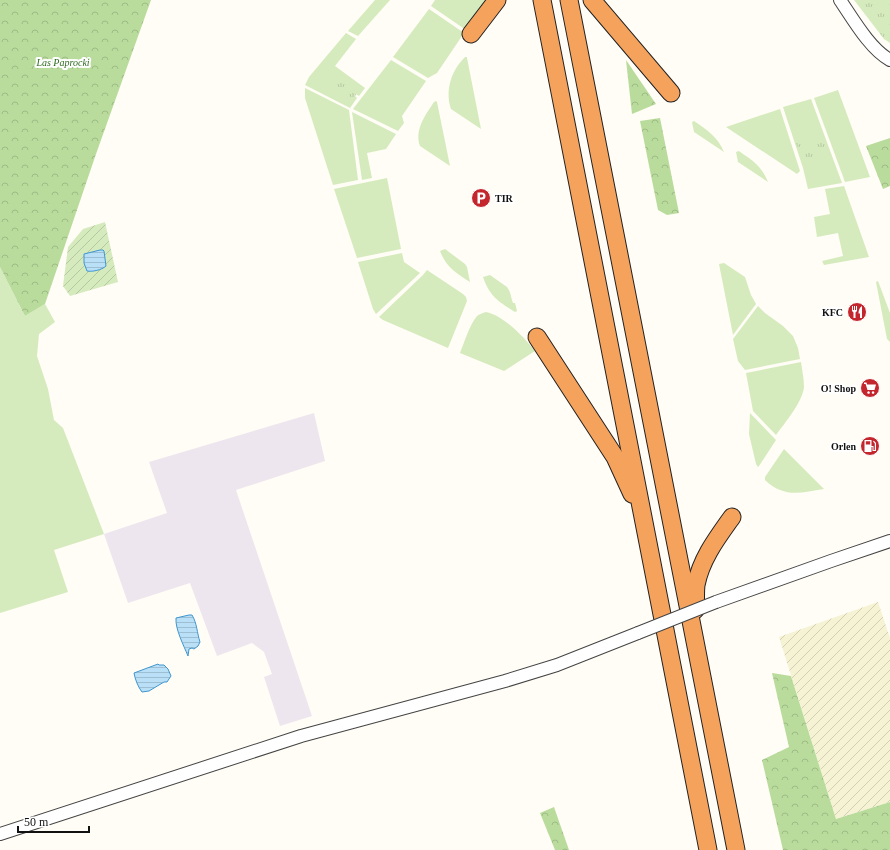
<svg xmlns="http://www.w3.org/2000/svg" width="890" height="850" viewBox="0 0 890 850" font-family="Georgia,serif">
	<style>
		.industrial { fill: #eee6ef }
		.farmland { fill: url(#farmland-furrows) }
		.grass { fill: #d5ebbd }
		.forest { fill: url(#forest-crowns) }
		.park { fill: url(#park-tufts) }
		.garden { fill: url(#garden-furrows) }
		.water { fill: url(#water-rules); stroke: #3f96cf }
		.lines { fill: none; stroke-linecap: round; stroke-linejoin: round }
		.minor-casing { stroke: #444; stroke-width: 14 }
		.highway-casing { stroke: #222; stroke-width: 19 }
		.minor { stroke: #fff; stroke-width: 12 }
		.highway { stroke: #f5a25d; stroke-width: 17 }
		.minor-bridge-casing { stroke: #444; stroke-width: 14; stroke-linecap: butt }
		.minor-bridge { stroke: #fff; stroke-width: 12 }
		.labels { text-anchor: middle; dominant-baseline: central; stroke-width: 4; stroke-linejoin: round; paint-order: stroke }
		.park-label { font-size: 10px; font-style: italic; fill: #2f6b1f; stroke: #fff }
		.poi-label { font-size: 10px; font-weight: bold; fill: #111; stroke: #fff; text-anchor: end }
	</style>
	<defs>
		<pattern id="farmland-furrows" width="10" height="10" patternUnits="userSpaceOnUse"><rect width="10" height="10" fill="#f6f3d4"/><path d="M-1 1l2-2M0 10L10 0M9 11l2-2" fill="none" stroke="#d2cfb5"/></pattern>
		<pattern id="forest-crowns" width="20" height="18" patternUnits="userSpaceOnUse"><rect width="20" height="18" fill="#b9dc9c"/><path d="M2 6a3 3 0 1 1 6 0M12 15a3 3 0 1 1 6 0" fill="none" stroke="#9ebc85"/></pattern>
		<pattern id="park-tufts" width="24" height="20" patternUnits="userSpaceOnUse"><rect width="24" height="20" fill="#d5ebbd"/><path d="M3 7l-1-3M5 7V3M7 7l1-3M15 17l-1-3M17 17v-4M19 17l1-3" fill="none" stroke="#b6c8a1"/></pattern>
		<pattern id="garden-furrows" width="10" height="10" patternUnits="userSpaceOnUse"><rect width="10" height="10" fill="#d5ebbd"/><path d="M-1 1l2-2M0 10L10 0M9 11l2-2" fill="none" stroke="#b6c8a1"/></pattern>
		<pattern id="water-rules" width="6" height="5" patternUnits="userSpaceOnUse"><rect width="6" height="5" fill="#b9e0f7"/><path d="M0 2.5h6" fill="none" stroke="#9ebfd3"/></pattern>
	</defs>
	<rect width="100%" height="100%" fill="#fffdf5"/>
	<path class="industrial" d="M314 413 325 461 236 490 312 716 280 726 264 677 272 674 264 652 252 643 217 656 190 583 128 603 104 534 167 513 149 462Z"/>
	<path class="farmland" d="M878 602 890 638V802L836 819 779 637Z"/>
	<g class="grass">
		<path d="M375 0H390L358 36 348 31Z"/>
		<path d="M435 0H486L466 30 431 6Z"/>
		<path d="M429 9 464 33 437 73 428 78 393 57Z"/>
		<path d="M346 33 356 39 335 66 365 88 359 96 356 94 361 88 351 101 355 96 357 98 350 108 305 85 309 77Z"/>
		<path d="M465 57H467V58L481 129 451 109C445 90 451 71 465 57Z"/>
		<path d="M391 60 426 81 402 116 404 123 398 131 353 109Z"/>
		<path d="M305 88 349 110 358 180 333 185 305 98Z"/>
		<path d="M838 90 870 177 845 182 814 98Z"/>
		<path d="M811 99 842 183 808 189 803 168 783 107Z"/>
		<path d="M436 101 437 102 450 166 420 146C414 130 426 114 434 102Z"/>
		<path d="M780 109 800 171 797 174 726 127Z"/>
		<path d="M352 112 396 134 386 149 367 153 372 178 362 180Z"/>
		<path d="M694 121C707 130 718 137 724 152L694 132 692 122Z"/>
		<path d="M739 151C753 161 761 165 768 182L738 162 736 152Z"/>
		<path d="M387 178 401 249 357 258 334 189Z"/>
		<path d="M844 186 869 257 824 265 822 261 843 256 838 233 817 237 814 217 830 214 825 189Z"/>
		<path d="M445 249 465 264 467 267 470 282C456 273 446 267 440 251Z"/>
		<path d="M402 253 404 262 420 273 376 314 373 309 358 262Z"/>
		<path d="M724 263 745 277 751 295 756 304 733 335 719 264Z"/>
		<path d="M0 267 25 316 45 304 55 322 39 334 37 356 48 389 54 420 63 428 104 534 54 550 68 592 0 613Z"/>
		<path d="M427 270 463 294 466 297 467 301 448 348 383 320 379 317 423 275Z"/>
		<path d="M490 275 507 287C511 292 511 298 513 303H515L517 311 515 312C498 301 490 297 483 277Z"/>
		<path d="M878 281 890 313V342L887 339 876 282Z"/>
		<path d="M758 306 765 313 783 326 793 336 798 348 800 359 745 370 738 361 733 339Z"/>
		<path d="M486 312C503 315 525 338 535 351L504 371 460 353C464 343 470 324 477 316 479 314 483 313 486 312Z"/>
		<path d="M801 362C802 370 804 378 804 387 803 401 785 423 776 435L753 411 746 373Z"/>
		<path d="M750 413 776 440 759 466 758 467 756 464 749 434Z"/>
		<path d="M784 449 824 489C800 493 784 498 765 480V477Z"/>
	</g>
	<g class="forest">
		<path d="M0 0H151L96 154 45 304 25 316 0 267Z"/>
		<path d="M626 60 656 104 632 114Z"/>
		<path d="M660 118 679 213 667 215 658 210 640 121Z"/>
		<path d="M890 138V186L883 189 866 146Z"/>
		<path d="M772 673 791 676 836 819 890 802V850H783L762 760 789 747Z"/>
		<path d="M554 807 569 850H555L540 813Z"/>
	</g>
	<g class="park">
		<path d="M854 0H890V43L884 39Z"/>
		<path d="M340 72 361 88 351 101 330 86Z"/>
		<path d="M823 134 830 156 803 165 796 143Z"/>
	</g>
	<path class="garden" d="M105 222 118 282 70 296 63 286 68 247 83 229Z"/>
	<g class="water">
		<path d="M100 250H103L104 251 106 266C102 270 92 272 87 271L84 263V254Z"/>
		<path d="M189 615H192C197 623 197 633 200 642L198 646 194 649 192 648 189 649 188 656C184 646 175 629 176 618Z"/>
		<path d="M158 664 159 665H164L168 669 171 676 167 682H164L149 691 142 692C138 687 135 679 134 673Z"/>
	</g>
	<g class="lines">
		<g class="minor-casing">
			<g id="minor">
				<path d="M840 0C853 19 870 49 890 60"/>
				<path d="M716 602 831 561 890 541"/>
				<path d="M0 834 301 736 505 681 557 665 638 633"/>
			</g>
		</g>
		<g class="highway-casing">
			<g id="highway">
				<path d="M542 0 708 850"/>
				<path d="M569 0 736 850"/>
				<path d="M592 0 671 93"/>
				<path d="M471 34 497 0"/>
				<path d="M537 337 615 457 632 494"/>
				<path d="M695 610C696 602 695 593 696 585 701 559 717 538 732 517"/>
			</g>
		</g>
		<use href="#minor" class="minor"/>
		<use href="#highway" class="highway"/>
		<g class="minor-bridge-casing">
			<path id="minor-bridge" d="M638 633 716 602"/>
		</g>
		<use href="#minor-bridge" class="minor-bridge"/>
	</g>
	<defs>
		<g id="parking-disc" transform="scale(1)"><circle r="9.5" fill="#c4262e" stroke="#fff"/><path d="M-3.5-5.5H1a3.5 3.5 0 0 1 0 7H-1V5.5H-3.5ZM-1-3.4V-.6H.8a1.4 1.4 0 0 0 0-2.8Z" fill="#fff"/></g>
		<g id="restaurant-disc" transform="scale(1)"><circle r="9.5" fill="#c4262e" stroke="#fff"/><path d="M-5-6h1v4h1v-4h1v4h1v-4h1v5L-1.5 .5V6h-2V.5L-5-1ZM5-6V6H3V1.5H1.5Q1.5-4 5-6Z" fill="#fff"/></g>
		<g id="supermarket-disc" transform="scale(1)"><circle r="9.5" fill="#c4262e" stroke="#fff"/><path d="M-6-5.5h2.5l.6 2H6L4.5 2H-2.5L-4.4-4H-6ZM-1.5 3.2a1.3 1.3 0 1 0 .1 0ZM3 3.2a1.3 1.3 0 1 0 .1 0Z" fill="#fff"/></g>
		<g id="fuel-disc" transform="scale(1)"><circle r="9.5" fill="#c4262e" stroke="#fff"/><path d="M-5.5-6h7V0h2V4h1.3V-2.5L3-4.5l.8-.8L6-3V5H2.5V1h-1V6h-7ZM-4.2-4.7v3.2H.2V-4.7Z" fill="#fff"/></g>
	</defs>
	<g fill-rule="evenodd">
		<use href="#parking-disc" x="481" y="198"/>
		<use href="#restaurant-disc" x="857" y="312"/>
		<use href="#supermarket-disc" x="870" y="388"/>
		<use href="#fuel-disc" x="870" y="446"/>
	</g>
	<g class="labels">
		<g class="park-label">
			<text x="63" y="62">Las Paprocki</text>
		</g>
		<g class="poi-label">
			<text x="495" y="198" text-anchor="start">TIR</text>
			<text x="843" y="312">KFC</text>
			<text x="856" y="388">O! Shop</text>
			<text x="856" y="446">Orlen</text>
		</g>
	</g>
	<path d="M18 826v6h71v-6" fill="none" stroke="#111111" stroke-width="2"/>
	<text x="24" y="826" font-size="12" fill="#111111" stroke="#ffffff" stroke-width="3" paint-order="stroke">50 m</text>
</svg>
